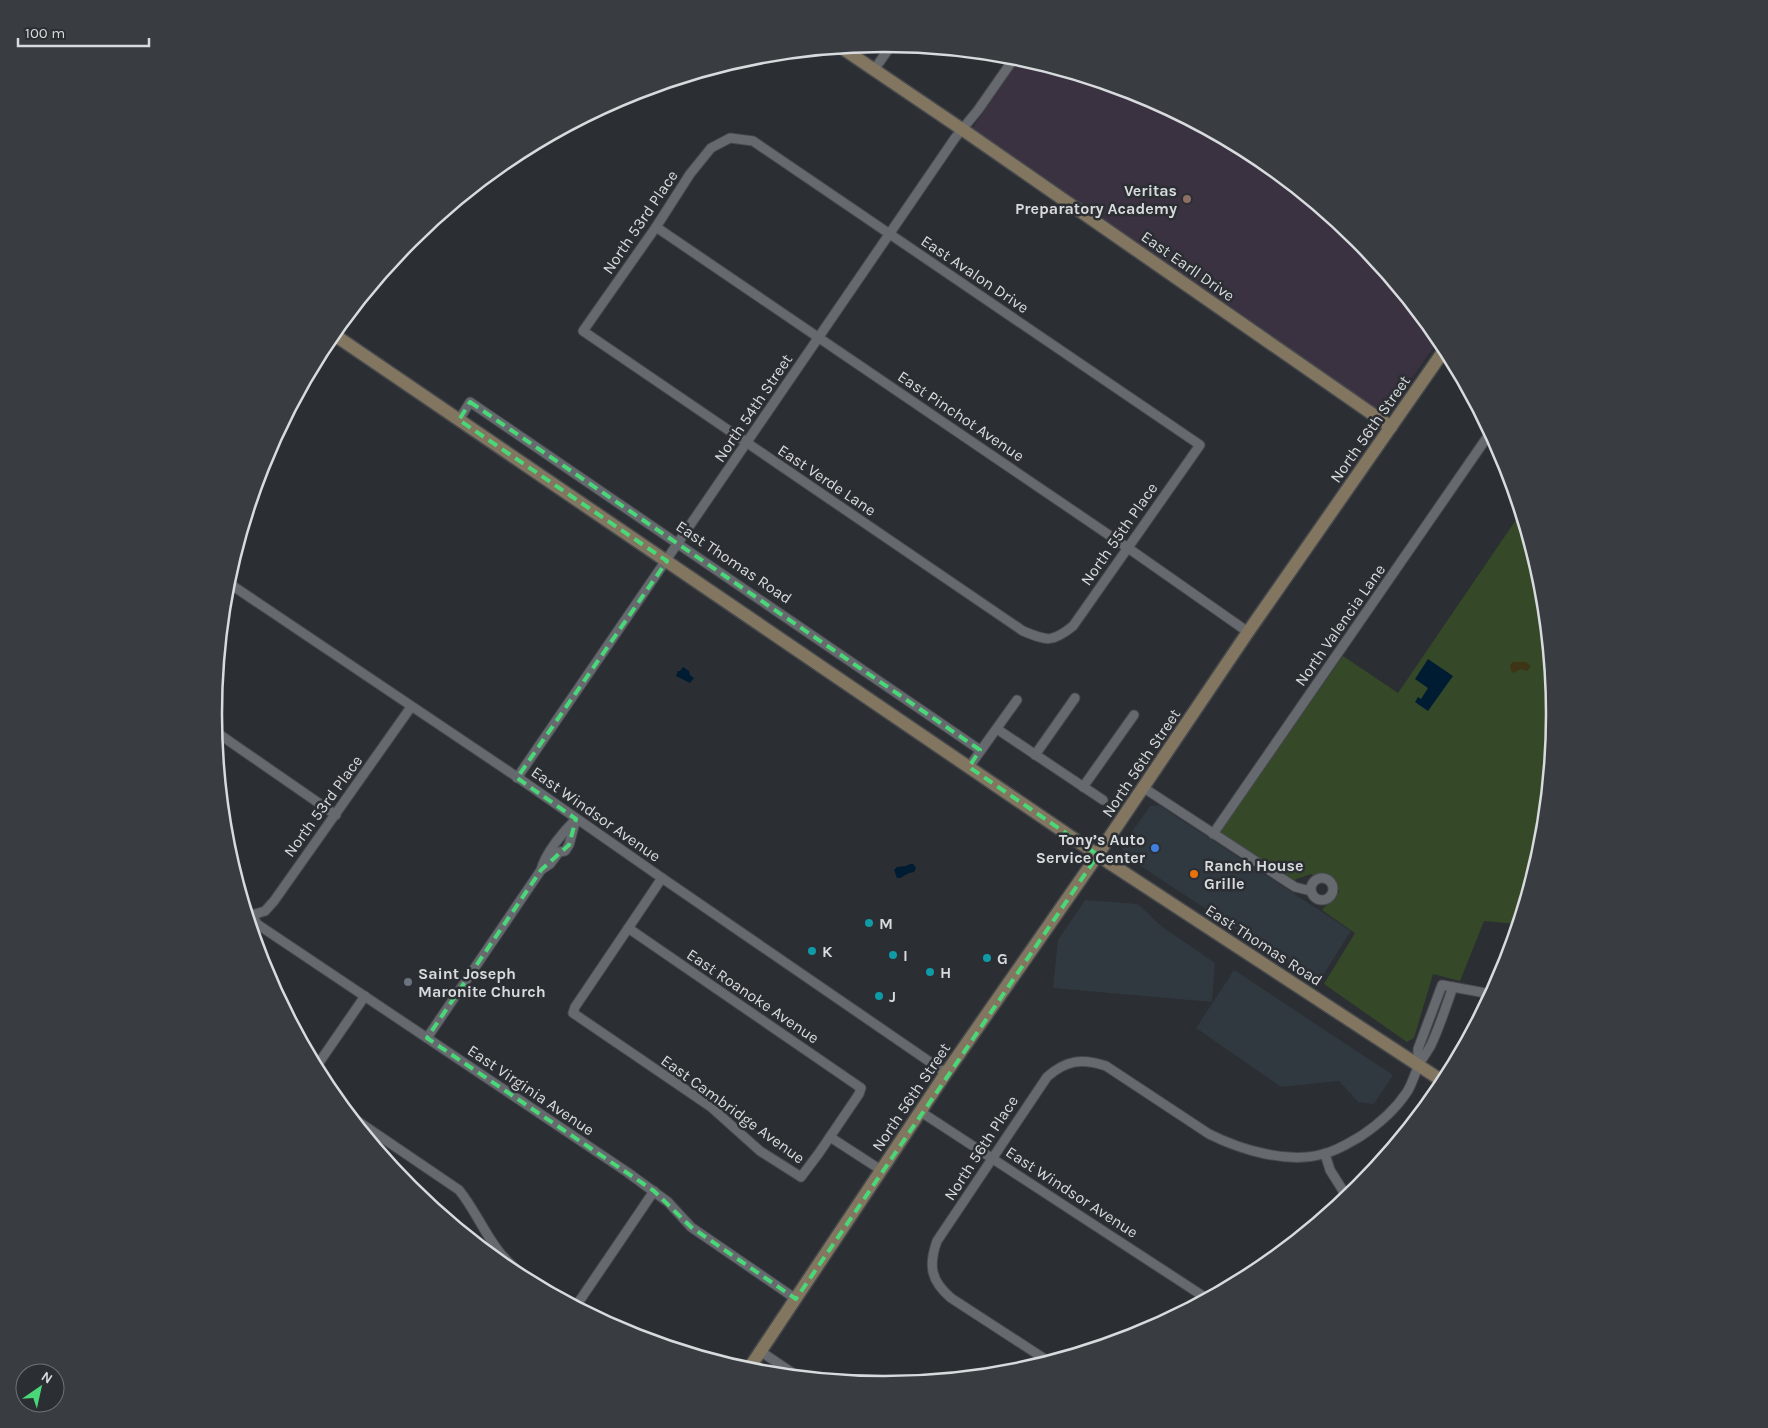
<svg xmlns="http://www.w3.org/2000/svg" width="1768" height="1428" viewBox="0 0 1768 1428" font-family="Karla,sans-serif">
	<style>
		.built { fill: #303840 }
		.education { fill: #3a3141 }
		.green { fill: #354929 }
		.sand { fill: #3d3515 }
		.water { fill: #001c33 }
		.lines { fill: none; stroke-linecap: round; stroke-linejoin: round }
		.street-casing { stroke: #46494d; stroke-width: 11 }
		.secondary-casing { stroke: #46494d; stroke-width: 15 }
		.street { stroke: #666a6f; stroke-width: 9 }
		.secondary { stroke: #837661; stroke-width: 12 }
		.marked { fill: none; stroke: #4ad778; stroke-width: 4; stroke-dasharray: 10 6; stroke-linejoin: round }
		.education-dot { fill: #8d6e63; stroke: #2b2e32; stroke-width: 2 }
		.shop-dot { fill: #3f7fe0; stroke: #2b2e32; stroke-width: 2 }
		.food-dot { fill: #e8710a; stroke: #2b2e32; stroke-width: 2 }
		.culture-dot { fill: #0f9aa8; stroke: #2b2e32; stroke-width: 2 }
		.worship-dot { fill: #6b7280; stroke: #2b2e32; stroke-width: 2 }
		.labels { text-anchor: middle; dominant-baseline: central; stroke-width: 5; stroke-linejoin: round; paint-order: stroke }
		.poi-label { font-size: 16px; font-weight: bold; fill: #d8dbdd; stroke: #2b2e32; text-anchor: start }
		.street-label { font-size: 16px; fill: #d8dbdd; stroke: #2b2e32 }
		.rim { fill: none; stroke: #d8dbdd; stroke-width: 2.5 }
	</style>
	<rect width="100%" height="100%" fill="#2b2e32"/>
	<g class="built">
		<path d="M1159 805 1351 931 1318 983 1124 855 1122 846 1150 806Z"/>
		<path d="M1085 900 1138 904 1161 926 1215 963 1212 1002 1053 988 1058 940Z"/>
		<path d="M1234 970 1393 1075 1374 1104 1358 1102 1339 1081 1281 1087 1196 1028Z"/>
	</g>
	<path class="education" d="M1020 58 1141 95 1257 157 1358 240 1439 339 1391 409 1387 412 1383 413 1380 412 972 129Z"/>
	<path class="green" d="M1520 514 1541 584 1554 714 1541 845 1517 924 1484 921 1460 981 1433 974 1414 1038 1407 1042 1324 984 1355 933 1322 910 1340 891 1311 874 1294 880 1220 832 1343 656 1398 693Z"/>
	<path class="sand" d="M1513 662H1526L1531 666 1527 671 1520 669 1514 673 1511 671 1510 665Z"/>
	<g class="water">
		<path d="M1428 659 1453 676 1428 711 1415 702 1418 697 1421 699 1428 688 1415 679Z"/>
		<path d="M683 667 689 671 690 675 694 678 690 683 676 676 678 671H680Z"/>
		<path d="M910 864H913L916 868 914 872 909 873 900 878H897L894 870 897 867 906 866Z"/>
	</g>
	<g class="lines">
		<g class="street-casing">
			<g id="street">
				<path d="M874 70 892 44"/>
				<path d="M730 138 753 141 1200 445 1073 626C1052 643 1047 641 1023 631L583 331 656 227 690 174 711 148Z"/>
				<path d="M656 227 1128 548 1248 632"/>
				<path d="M459 420 470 402 980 750"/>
				<path d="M227 582 520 779 662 878 946 1073"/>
				<path d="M997 729 1103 800"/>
				<path d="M216 732 336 815"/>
				<path d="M1035 755 1075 698"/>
				<path d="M969 767 1017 700"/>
				<path d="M517 778 955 138 978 110 1015 57"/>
				<path d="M1083 787 1134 715"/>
				<path d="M1144 788 1295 887 1311 891"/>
				<path d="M1213 834 1490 433"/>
				<path d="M541 870 550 864 559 852 565 851 569 845 576 819"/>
				<circle cx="1322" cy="889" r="11"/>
				<path d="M247 911 252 915 257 924 627 1172 668 1202 691 1227 796 1299"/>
				<path d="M252 915 265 911 274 901 411 707"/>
				<path d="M628 928 861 1088 859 1094 819 1153 801 1177 760 1151 711 1107 573 1013 575 1007 662 878"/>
				<path d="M427 1038 541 870C545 853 564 831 576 819"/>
				<path d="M1418 1065V1049L1442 985 1491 994"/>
				<path d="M316 1067 365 996"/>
				<path d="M921 1112 1206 1298"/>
				<path d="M353 1118 459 1190C473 1207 482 1228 495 1246 507 1264 524 1276 542 1287"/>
				<path d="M830 1137 881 1170"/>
				<path d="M1325 1154 1330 1170 1347 1197"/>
				<path d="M576 1306 654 1191"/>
				<path d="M760 1351 797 1376"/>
				<path d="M1048 1361 951 1298C931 1281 928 1266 937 1241L1047 1077C1066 1060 1082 1058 1106 1066L1209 1134C1241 1150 1288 1164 1323 1154 1337 1151 1349 1143 1361 1136 1379 1124 1395 1110 1407 1092 1412 1084 1414 1076 1418 1067 1421 1059 1427 1053 1431 1045 1440 1026 1446 1006 1453 987"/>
			</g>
		</g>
		<g class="secondary-casing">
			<g id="secondary">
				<path d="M842 48 969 134 1391 427"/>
				<path d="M333 334 1111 864 1444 1082"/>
				<path d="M748 1370 946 1073 1088 869 1248 632 1445 349"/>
			</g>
		</g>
		<use href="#street" class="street"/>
		<use href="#secondary" class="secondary"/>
	</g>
	<path class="marked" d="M470 402 980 750 969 767 1098 855 796 1299 691 1227 654 1191 427 1038 541 870 569 845 576 819 517 778 667 561 459 420Z"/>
	<circle class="education-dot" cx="1187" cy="199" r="5"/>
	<circle class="shop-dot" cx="1155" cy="848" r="5"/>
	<circle class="food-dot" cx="1194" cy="874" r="5"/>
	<g class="culture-dot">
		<circle cx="869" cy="923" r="5"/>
		<circle cx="812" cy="951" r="5"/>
		<circle cx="893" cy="955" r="5"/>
		<circle cx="987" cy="958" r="5"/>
		<circle cx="930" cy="972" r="5"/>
		<circle cx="879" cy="996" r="5"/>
	</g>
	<circle class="worship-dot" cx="408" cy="982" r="5"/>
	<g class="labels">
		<g class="poi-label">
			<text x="1177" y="190" text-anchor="end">Veritas<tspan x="1177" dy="18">Preparatory Academy</tspan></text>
			<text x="1145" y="839" text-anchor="end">Tony’s Auto<tspan x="1145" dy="18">Service Center</tspan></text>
			<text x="1204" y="865">Ranch House<tspan x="1204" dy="18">Grille</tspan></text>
			<text x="879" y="923">M</text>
			<text x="822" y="951">K</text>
			<text x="903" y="955">I</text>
			<text x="997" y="958">G</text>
			<text x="940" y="972">H</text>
			<text x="418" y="973">Saint Joseph<tspan x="418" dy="18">Maronite Church</tspan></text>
			<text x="889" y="996">J</text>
		</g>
		<g class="street-label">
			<text transform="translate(640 222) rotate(-56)">North 53rd Place</text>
			<text transform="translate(1188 266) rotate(35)">East Earll Drive</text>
			<text transform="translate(975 274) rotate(34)">East Avalon Drive</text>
			<text transform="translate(753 408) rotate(-56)">North 54th Street</text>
			<text transform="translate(961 416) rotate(34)">East Pinchot Avenue</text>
			<text transform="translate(1370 429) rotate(-55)">North 56th Street</text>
			<text transform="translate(827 480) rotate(34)">East Verde Lane</text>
			<text transform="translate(1119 534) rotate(-55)">North 55th Place</text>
			<text transform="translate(734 562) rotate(34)">East Thomas Road</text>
			<text transform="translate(1340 625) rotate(-55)">North Valencia Lane</text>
			<text transform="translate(1141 763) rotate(-56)">North 56th Street</text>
			<text transform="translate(323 806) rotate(-54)">North 53rd Place</text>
			<text transform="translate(596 814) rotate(35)">East Windsor Avenue</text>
			<text transform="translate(1264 945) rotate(33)">East Thomas Road</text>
			<text transform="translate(753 996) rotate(34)">East Roanoke Avenue</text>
			<text transform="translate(531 1090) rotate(34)">East Virginia Avenue</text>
			<text transform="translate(911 1097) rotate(-56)">North 56th Street</text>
			<text transform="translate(733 1109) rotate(36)">East Cambridge Avenue</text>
			<text transform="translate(981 1148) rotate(-57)">North 56th Place</text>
			<text transform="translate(1072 1192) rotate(33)">East Windsor Avenue</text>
		</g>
	</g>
	<path d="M0 0H1768V1428H0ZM222 714a662 662 0 1 1 1324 0a662 662 0 1 1-1324 0Z" fill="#393c40" fill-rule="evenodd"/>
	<path class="rim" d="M222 714a662 662 0 1 1 1324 0a662 662 0 1 1-1324 0Z"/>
	<g transform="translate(40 1388) rotate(34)"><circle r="24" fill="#2b2e32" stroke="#707376"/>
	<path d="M0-4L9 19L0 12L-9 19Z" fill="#4ad778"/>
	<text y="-8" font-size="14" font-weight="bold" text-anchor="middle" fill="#d8dbdd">N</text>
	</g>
	<path d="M18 38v8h131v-8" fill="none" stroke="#d8dbdd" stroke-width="2.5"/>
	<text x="25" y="38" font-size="15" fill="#d8dbdd" stroke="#2b2e32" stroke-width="4" paint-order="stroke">100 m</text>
</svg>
